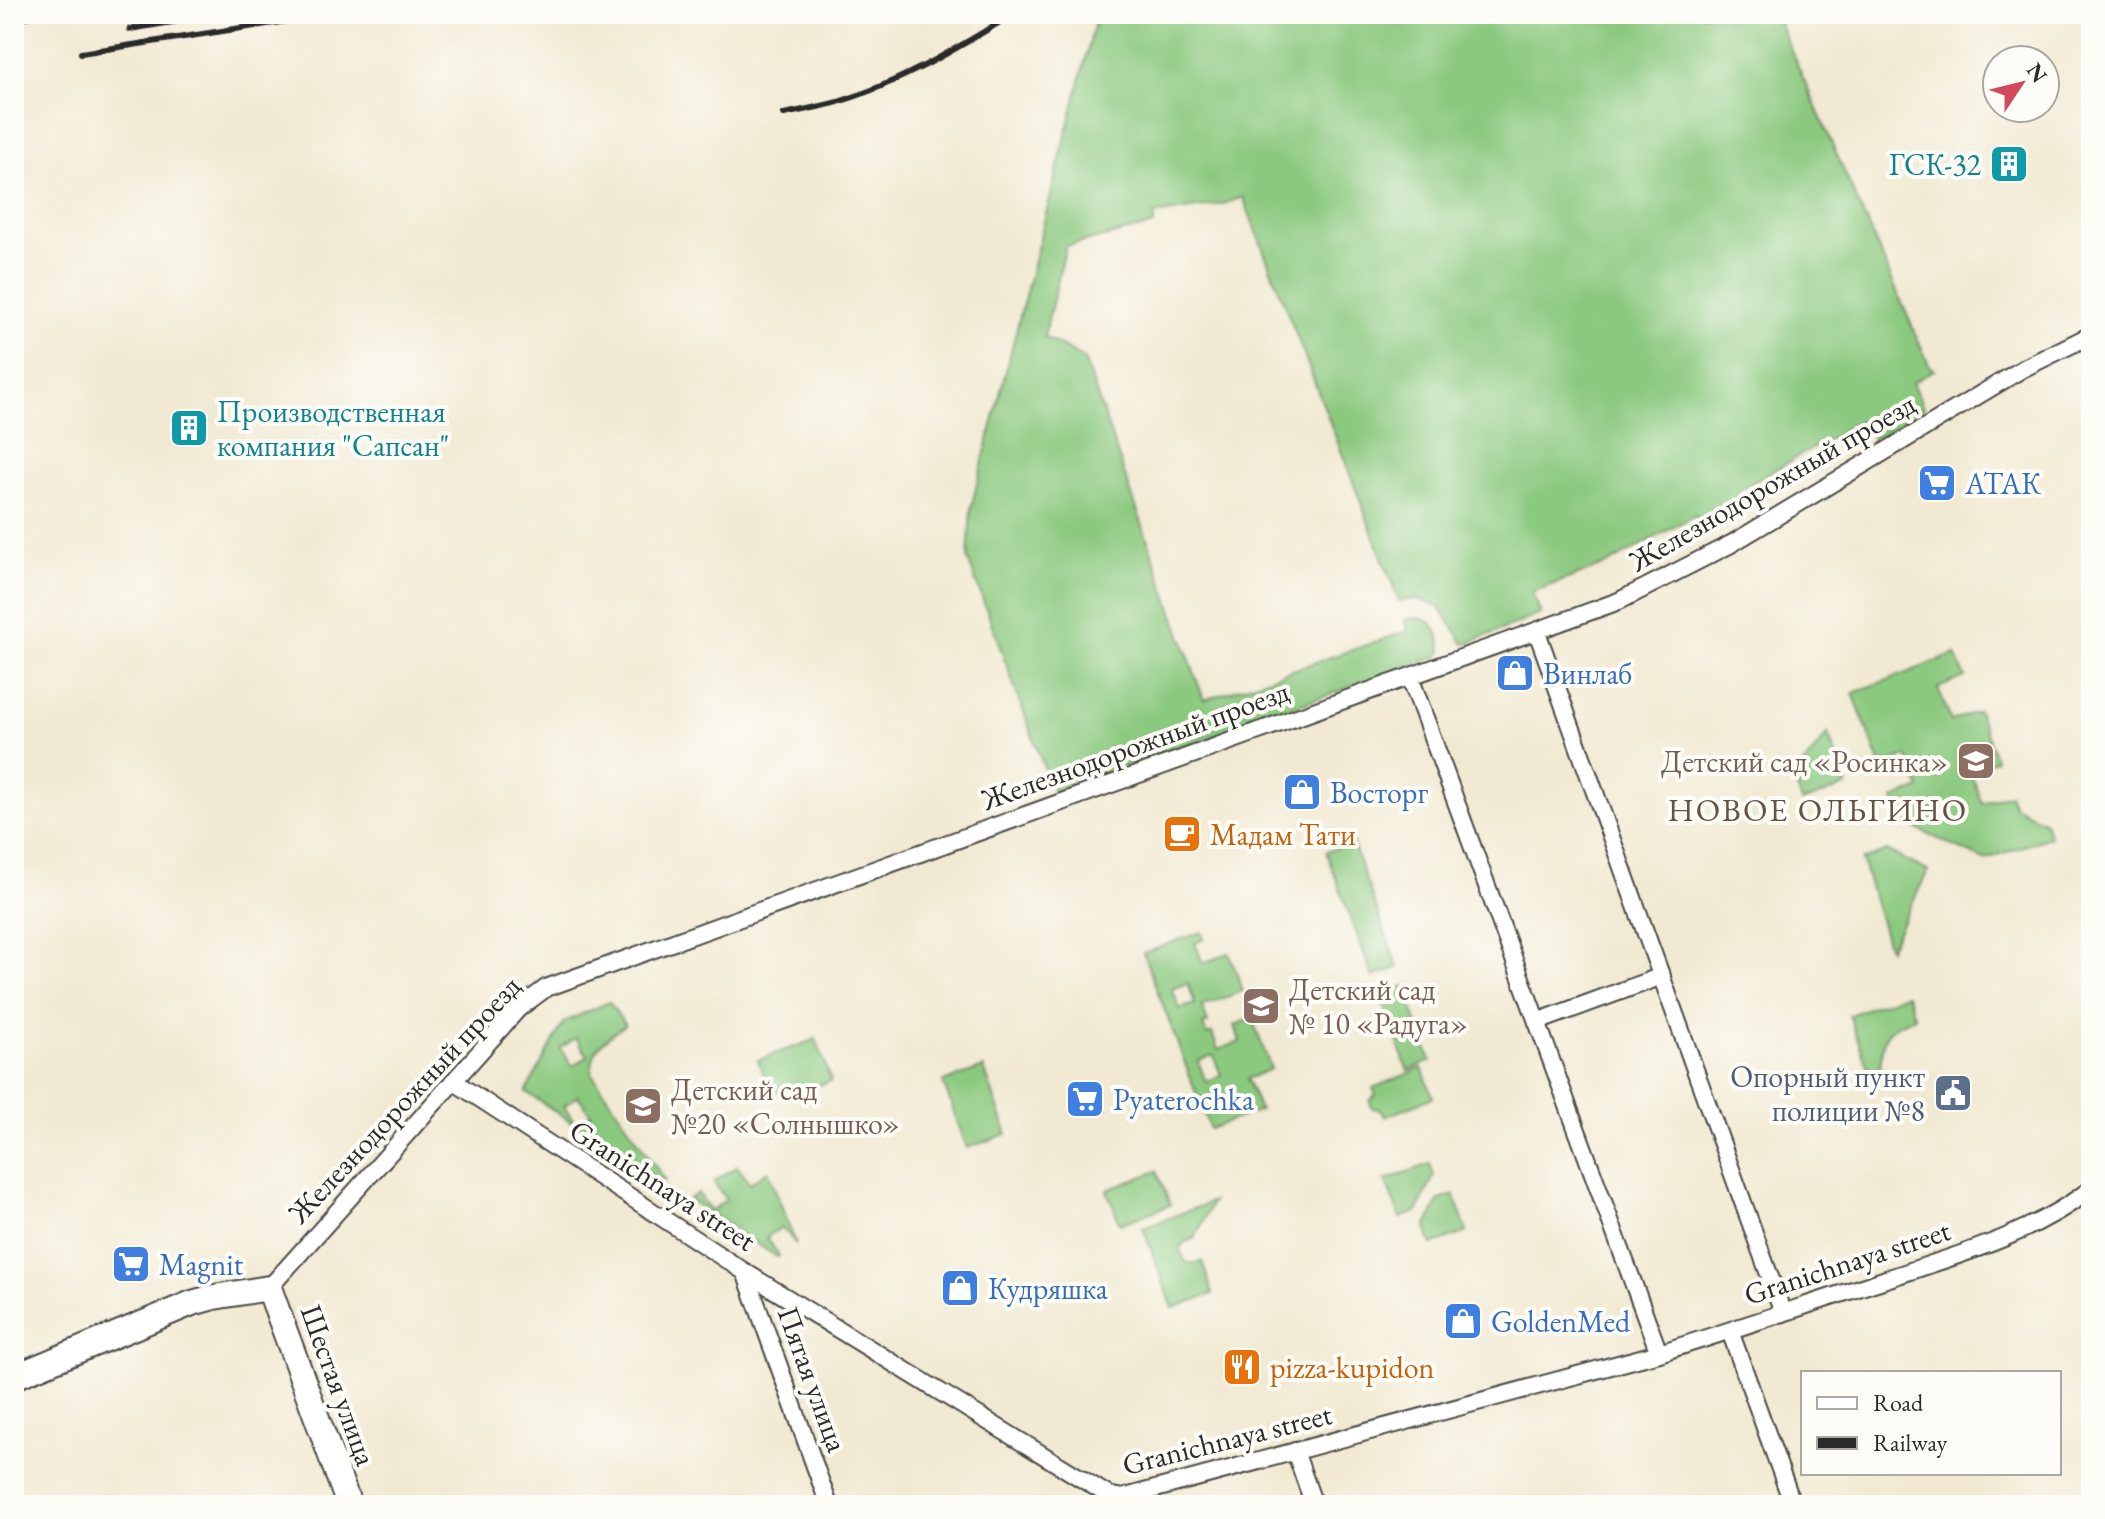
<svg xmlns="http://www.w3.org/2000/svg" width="2105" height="1519" viewBox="0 0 2105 1519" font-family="'EB Garamond',serif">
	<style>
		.green { fill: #8bc97f; stroke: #5b7a55; stroke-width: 2; fill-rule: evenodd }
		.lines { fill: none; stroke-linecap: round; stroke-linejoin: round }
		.street-casing { stroke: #494844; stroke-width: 20 }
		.secondary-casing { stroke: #494844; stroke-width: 28 }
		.street { stroke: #fff; stroke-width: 16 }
		.secondary { stroke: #fff; stroke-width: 24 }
		.rail { stroke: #2b2b2b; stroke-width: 6 }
		.labels { text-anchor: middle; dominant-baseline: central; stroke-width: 8; stroke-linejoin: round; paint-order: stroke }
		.culture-label { font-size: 30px; fill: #0d838f; stroke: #fdfcf7; text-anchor: end }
		.street-label { font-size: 30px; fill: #2b2b2b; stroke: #fdfcf7 }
		.shop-label { font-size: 30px; fill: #366cbe; stroke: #fdfcf7; text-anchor: start }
		.education-label { font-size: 30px; fill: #785e54; stroke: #fdfcf7; text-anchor: start }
		.food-label { font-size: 30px; fill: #c56008; stroke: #fdfcf7; text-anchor: start }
		.service-label { font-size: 30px; fill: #4e5e75; stroke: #fdfcf7; text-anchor: end }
		.neighbourhood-label { font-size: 32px; letter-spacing: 2px; fill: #685246; stroke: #fdfcf7 }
	</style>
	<rect width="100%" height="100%" fill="#fdfcf7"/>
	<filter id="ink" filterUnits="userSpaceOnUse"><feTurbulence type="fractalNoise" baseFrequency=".0125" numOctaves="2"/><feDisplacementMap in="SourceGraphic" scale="16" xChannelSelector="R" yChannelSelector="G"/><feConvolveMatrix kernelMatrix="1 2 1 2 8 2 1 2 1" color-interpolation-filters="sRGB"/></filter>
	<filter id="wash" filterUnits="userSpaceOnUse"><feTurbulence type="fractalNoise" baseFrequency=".006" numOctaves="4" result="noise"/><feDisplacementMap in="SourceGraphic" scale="32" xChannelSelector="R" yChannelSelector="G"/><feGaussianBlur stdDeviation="1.8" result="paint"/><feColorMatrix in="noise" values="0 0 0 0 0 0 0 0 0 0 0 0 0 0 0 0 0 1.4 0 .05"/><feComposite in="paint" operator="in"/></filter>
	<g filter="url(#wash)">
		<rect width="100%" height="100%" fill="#f1e9d1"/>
		<g class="green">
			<path d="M1097 14H1775L1930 367 1934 370 1912 383 1923 407 1919 413 1873 439 1862 420 1736 492 1746 511 1706 534 1695 515 1608 564 1532 592 1541 614 1468 643 1463 642 1439 607 1417 599 1399 601 1243 197 1223 204 1154 215V225L1066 246 1044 337 1084 359 1204 700 1408 631 1405 620C1430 613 1439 627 1442 651L1439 656 1053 792 968 559 971 508Z"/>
			<path d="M1956 654 1965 677 1938 688 1951 721 1978 711 1996 760 1970 770 1982 803 2009 794 2014 806 2045 822 2050 837 1984 860 1904 823 1894 799 1920 788 1907 756 1881 766 1853 693Z"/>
			<path d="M1828 734 1847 786 1802 802 1793 777Z"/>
			<path d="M1352 842 1398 968 1373 977 1326 852Z"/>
			<path d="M1887 851 1928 871 1889 949 1862 860Z"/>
			<path d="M1201 932 1204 939 1195 943 1203 963 1229 953 1243 991 1202 1006 1208 1023 1203 1025 1207 1035 1212 1033 1218 1050 1240 1042 1235 1025 1252 1018 1271 1069 1247 1079 1260 1110 1210 1129 1143 953ZM1188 983 1195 1004 1180 1009 1172 989ZM1213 1055 1221 1075 1206 1082 1198 1061Z"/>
			<path d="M1404 986 1431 1061 1408 1071 1380 995Z"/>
			<path d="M1906 994 1915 1017C1881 1029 1883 1037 1880 1070L1871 1076 1849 1015Z"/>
			<path d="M609 1002 625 1025C606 1038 589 1049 592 1074L665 1180 662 1182 526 1092 564 1022ZM576 1038 588 1056 573 1066 560 1048ZM578 1096 591 1114 576 1124 564 1106Z"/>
			<path d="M816 1039 831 1081C791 1095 775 1109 758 1060Z"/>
			<path d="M984 1068 1007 1134 967 1148 943 1082Z"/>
			<path d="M1422 1068 1433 1097 1385 1117 1382 1110 1372 1108 1370 1101 1376 1095 1373 1088Z"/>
			<path d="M1430 1164 1434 1176 1417 1212 1400 1218 1385 1180Z"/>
			<path d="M737 1166 750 1183 768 1171 796 1244 782 1227 767 1237 779 1256 777 1257 689 1199 698 1193 711 1211 726 1200 714 1182Z"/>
			<path d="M1157 1171 1170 1205 1120 1224 1107 1190Z"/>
			<path d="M1454 1195 1467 1232 1432 1245 1426 1228 1439 1200Z"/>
			<path d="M1213 1201 1195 1238 1183 1243 1180 1251 1186 1262 1195 1264 1202 1261 1213 1294 1173 1308 1143 1228Z"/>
		</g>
	</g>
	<g filter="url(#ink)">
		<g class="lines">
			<g class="street-casing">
				<g id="street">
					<path d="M1537 632 1783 1313"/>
					<path d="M1410 677 1659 1353"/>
					<path d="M1537 1022 1662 976"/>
					<path d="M453 1081 745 1272 1108 1495 1122 1498 1659 1353C1733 1330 1806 1305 1880 1281 1954 1256 2028 1237 2091 1189"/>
					<path d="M745 1272 829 1505"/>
					<path d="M269 1288 518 1009 546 988 1619 601 1731 544 2024 368 2091 335"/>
					<path d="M1730 1331 1793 1505"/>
					<path d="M1295 1451 1314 1505"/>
				</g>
			</g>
			<g class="secondary-casing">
				<path id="secondary" d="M14 1377 192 1303 214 1297 269 1288 349 1505"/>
			</g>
			<use href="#street" class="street"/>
			<use href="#secondary" class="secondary"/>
			<g class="rail">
				<path d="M14 19 44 14"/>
				<path d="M130 29 221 14"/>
				<path d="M81 53 332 14"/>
				<path d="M784 114C802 110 820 107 838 102 900 83 958 48 1013 14"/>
			</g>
		</g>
	</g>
	<defs>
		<g id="building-square" transform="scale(2)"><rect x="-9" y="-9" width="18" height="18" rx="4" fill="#0f9aa8" stroke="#fdfcf7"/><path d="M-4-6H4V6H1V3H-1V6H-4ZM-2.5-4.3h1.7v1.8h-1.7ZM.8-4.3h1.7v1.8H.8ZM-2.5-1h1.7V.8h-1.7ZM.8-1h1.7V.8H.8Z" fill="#fff"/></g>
		<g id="supermarket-square" transform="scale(2)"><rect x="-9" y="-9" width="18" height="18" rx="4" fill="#3f7fe0" stroke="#fdfcf7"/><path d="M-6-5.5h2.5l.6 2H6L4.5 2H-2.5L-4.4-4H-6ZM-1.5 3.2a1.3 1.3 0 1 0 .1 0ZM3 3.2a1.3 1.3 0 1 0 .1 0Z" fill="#fff"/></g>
		<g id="shop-square" transform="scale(2)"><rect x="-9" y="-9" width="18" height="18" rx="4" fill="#3f7fe0" stroke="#fdfcf7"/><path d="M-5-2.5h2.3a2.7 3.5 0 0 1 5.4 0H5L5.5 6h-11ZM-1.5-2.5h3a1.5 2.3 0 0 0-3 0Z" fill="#fff"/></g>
		<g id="school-square" transform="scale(2)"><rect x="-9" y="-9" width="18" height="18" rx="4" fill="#8d6e63" stroke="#fdfcf7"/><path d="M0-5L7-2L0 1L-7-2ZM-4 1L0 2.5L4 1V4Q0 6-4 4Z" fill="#fff"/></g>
		<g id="cafe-square" transform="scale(2)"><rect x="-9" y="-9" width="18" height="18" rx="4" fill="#e8710a" stroke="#fdfcf7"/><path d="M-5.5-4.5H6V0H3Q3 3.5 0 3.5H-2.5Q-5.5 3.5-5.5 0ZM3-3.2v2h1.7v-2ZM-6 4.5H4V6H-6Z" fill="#fff"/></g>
		<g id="civic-square" transform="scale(2)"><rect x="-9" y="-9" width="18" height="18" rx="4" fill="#5c6f8a" stroke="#fdfcf7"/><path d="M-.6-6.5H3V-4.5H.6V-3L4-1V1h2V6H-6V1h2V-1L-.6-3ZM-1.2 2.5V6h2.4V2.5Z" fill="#fff"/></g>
		<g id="restaurant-square" transform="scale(2)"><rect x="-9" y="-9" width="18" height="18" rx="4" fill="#e8710a" stroke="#fdfcf7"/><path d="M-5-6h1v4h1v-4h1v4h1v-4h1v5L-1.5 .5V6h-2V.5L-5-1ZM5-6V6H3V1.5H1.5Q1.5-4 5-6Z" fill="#fff"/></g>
	</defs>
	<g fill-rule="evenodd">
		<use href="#building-square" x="2009" y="164"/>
		<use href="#building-square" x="189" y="428"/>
		<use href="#supermarket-square" x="1937" y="483"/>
		<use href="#shop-square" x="1515" y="673"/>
		<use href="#school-square" x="1976" y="761"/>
		<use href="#shop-square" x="1302" y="792"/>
		<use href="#cafe-square" x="1182" y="834"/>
		<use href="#school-square" x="1261" y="1006"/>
		<use href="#civic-square" x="1953" y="1093"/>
		<use href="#supermarket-square" x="1085" y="1099"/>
		<use href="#school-square" x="643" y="1106"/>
		<use href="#supermarket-square" x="131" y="1264"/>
		<use href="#shop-square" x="960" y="1288"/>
		<use href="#shop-square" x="1463" y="1321"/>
		<use href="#restaurant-square" x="1242" y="1367"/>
	</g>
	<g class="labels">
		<g class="culture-label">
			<text x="1981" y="164">ГСК-32</text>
			<text x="217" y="411" text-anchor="start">Производственная<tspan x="217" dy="34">компания "Сапсан"</tspan></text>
		</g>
		<g class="street-label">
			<text transform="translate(1772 482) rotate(-30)">Железнодорожный проезд</text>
			<text transform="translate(1135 745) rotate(-20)">Железнодорожный проезд</text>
			<text transform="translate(404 1099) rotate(-47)">Железнодорожный проезд</text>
			<text transform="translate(663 1185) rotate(33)">Granichnaya street</text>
			<text transform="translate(1847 1262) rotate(-18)">Granichnaya street</text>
			<text transform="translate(813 1379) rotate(70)">Пятая улица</text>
			<text transform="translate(339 1385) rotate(70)">Шестая улица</text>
			<text transform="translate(1227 1439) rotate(-14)">Granichnaya street</text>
		</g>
		<g class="shop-label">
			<text x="1965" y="483">АТАК</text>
			<text x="1543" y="673">Винлаб</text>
			<text x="1330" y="792">Восторг</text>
			<text x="1113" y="1099">Pyaterochka</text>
			<text x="159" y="1264">Magnit</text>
			<text x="988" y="1288">Кудряшка</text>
			<text x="1491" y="1321">GoldenMed</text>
		</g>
		<g class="education-label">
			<text x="1948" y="761" text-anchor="end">Детский сад «Росинка»</text>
			<text x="1289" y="989">Детский сад<tspan x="1289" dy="34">№ 10 «Радуга»</tspan></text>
			<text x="671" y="1089">Детский сад<tspan x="671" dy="34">№20 «Солнышко»</tspan></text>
		</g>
		<g class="food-label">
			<text x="1210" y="834">Мадам Тати</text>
			<text x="1270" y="1367">pizza-kupidon</text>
		</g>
		<g class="service-label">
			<text x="1925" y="1076">Опорный пункт<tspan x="1925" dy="34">полиции №8</tspan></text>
		</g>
		<g class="neighbourhood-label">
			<text x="1818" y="810">НОВОЕ ОЛЬГИНО</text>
		</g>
	</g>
	<rect width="2105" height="1519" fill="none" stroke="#fdfcf7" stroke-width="48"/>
	<rect x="1801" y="1371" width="260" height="104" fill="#fdfcf7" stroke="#a9a8a5" stroke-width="2"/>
	<rect x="1817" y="1397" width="40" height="12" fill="#ffffff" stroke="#a9a8a5" stroke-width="2"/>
	<text x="1873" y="1411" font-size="24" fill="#2b2b2b">Road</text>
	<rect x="1817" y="1437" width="40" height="12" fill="#2b2b2b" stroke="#a9a8a5" stroke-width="2"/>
	<text x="1873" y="1451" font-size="24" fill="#2b2b2b">Railway</text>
	<g transform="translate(2021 84) rotate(55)"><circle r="38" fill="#fdfcf7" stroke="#a9a8a5" stroke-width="2"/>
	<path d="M0-6L14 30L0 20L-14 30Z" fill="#d1495b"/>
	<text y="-12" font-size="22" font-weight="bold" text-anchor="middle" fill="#2b2b2b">N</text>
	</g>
</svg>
